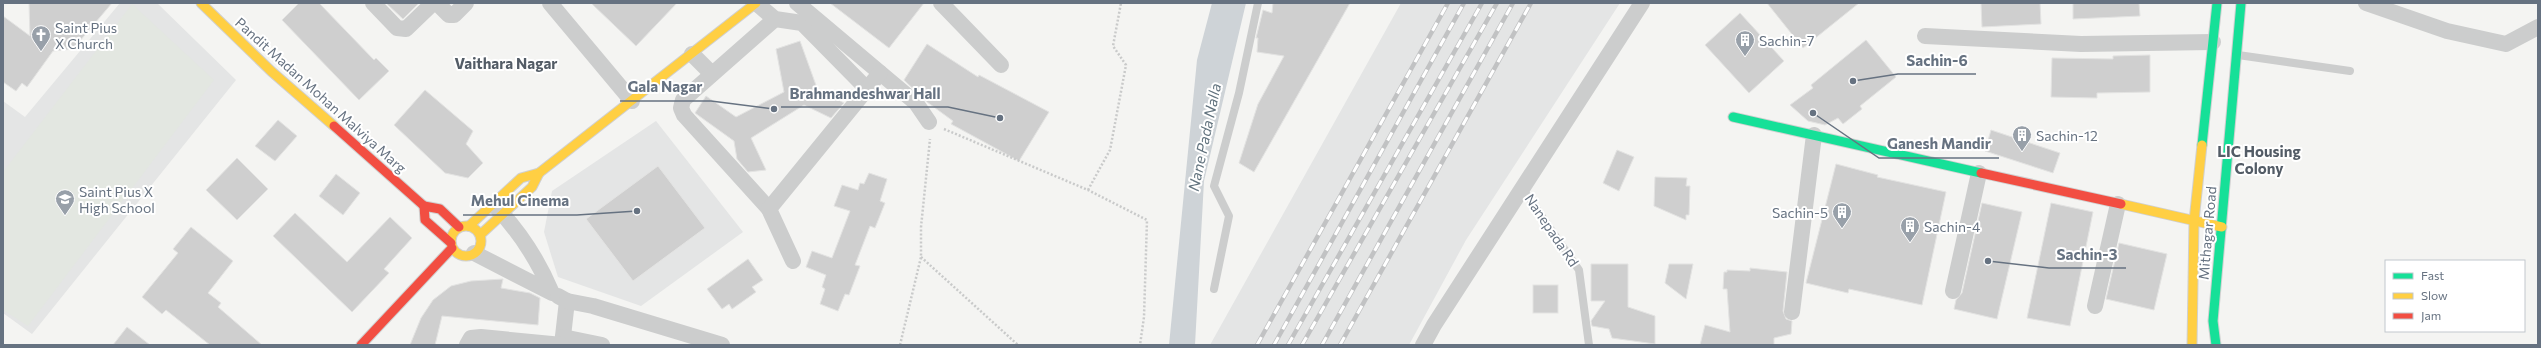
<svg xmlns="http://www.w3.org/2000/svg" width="2541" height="348" viewBox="0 0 2541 348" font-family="Commissioner,sans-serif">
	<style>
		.built { fill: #e4e5e5 }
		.green { fill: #e3e7e1 }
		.water { fill: #ced3d7 }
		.building { fill: #cfcfcf; stroke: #e3e3e2 }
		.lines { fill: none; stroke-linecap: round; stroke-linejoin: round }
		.fast-casing { stroke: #d0d0d0; stroke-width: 11 }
		.slow-casing { stroke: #d0d0d0; stroke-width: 11 }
		.jam-casing { stroke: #d0d0d0; stroke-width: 11 }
		.path { stroke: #c9caca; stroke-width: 2.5; stroke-dasharray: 2 2; stroke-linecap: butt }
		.lane { stroke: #cccdcd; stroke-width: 8 }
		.street { stroke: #cccdcd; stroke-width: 16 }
		.fast { stroke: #16e098; stroke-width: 9 }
		.slow { stroke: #ffcf43; stroke-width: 9 }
		.jam { stroke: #f24e42; stroke-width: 9 }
		.rail-casing { stroke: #c1c2c3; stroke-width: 4.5 }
		.rail { stroke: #fff; stroke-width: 3; stroke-dasharray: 9; stroke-linecap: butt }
		.labels { text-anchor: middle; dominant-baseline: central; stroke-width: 4; stroke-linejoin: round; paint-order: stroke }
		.poi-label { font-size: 14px; fill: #667281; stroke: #fff; text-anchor: start }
		.street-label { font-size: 14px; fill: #667281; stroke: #fff }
		.neighbourhood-label { font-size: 15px; font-weight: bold; fill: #535c66; stroke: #fff }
		.water-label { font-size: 15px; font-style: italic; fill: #62737e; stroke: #fff }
		.leader { fill: none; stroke: #667281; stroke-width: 1.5 }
		.callout-dot { fill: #667281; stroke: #fff; stroke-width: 1.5 }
		.callout-label { font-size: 15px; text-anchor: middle; font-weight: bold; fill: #667281; stroke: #fff; stroke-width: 4; stroke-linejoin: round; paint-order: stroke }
	</style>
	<rect width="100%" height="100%" fill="#f4f4f2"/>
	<g class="built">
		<path d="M120 3H157L236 80 32 334 3 313V101L25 117Z"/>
		<path d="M1401 3H1620L1466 240 1409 345H1210Z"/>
		<path d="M656 121 743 232 641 306 558 277 544 232 552 191Z"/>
	</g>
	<path class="green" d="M132 4 214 80 28 326 3 310V172Z"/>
	<path class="water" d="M1212 3H1246L1204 181 1195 345H1169L1197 60Z"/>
	<g class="building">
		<path d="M29 3H112L73 49 53 51 27 87 22 83 16 91 3 82V16L30 36Z"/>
		<path d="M299 3H319L374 60 376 58 389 71 359 100 282 20Z"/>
		<path d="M386 3H419L403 19Z"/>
		<path d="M591 3H677L636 46Z"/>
		<path d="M830 3H924L889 48Z"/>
		<path d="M1273 3H1350L1254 172 1239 163 1258 104 1284 56 1257 52 1258 38H1256L1263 10 1272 13Z"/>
		<path d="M1767 3H1859L1803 48Z"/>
		<path d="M1981 3H2040L2041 24 1982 27Z"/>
		<path d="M2073 3H2139L2140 16 2073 19Z"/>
		<path d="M1740 13 1784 61 1749 93 1705 45Z"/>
		<path d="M1866 40 1896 77 1860 106 1862 109 1843 124 1838 118 1825 125 1808 121 1790 105 1813 88 1811 85Z"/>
		<path d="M800 41 817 88 844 103 831 118 804 105 751 138 766 170 748 172 737 159 734 141 695 113 706 96 736 117 784 92 776 49Z"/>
		<path d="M927 44 978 77 979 75 1049 112 1019 161 951 124 953 121 927 102 904 80Z"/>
		<path d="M2150 55V92L2097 93V98L2051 97 2052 58 2113 59V56Z"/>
		<path d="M425 90 473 131 466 144 483 163 468 178 445 173 394 125Z"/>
		<path d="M278 120 297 136 275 161 255 146Z"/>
		<path d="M1991 130 2060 153 2053 173 1985 151Z"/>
		<path d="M1617 150 1634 157 1619 191 1603 183Z"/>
		<path d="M237 158 268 189 237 220 206 190Z"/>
		<path d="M1836 164 1878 175 1877 177 1946 192 1922 305 1849 289 1848 293 1806 283Z"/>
		<path d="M658 166 705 228 633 281 586 219Z"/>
		<path d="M869 173 887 179 880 201 885 203 875 228 870 226 855 265 860 266 849 295 845 294 838 311 820 304 825 289 822 287 826 275 806 267 812 251 832 258 850 211 834 206 842 185 858 190 860 183 864 184Z"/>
		<path d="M336 174 360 193 343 215 319 196Z"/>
		<path d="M1655 177 1687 178 1686 186H1690L1689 215H1686V220L1654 206Z"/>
		<path d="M1982 203 2022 212 1997 319 1954 309 1956 300 1962 293Z"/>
		<path d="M2051 203 2093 212 2070 326 2027 318Z"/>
		<path d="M295 213 347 262 390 217 412 238 384 269 389 273 352 312 273 236Z"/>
		<path d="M191 227 233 261 208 293 221 303 218 307 262 345H210L166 310 162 314 142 297 178 253 173 249Z"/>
		<path d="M2119 243 2167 254 2154 310 2106 299Z"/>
		<path d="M748 259 763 280 752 287 756 292 732 309 729 304 722 309 707 289Z"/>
		<path d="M1591 264H1628V307L1655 316V344L1612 338 1609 329 1592 326 1591 321 1605 301H1591Z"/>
		<path d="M1669 264H1693L1686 299 1665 283Z"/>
		<path d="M1750 268 1787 272 1783 311 1786 319 1792 321 1791 334 1774 338V345H1700L1705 325 1730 332 1727 289H1723L1724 272H1727V270L1750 271Z"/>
		<path d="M503 279 501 288 530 293 540 298 538 325 442 316 435 345H410L421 318 433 300 451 286 471 281Z"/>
		<rect x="1533" y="285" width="25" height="28"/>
		<path d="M127 327 150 345H113Z"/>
	</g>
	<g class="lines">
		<g class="fast-casing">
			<g id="fast">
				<path d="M1733 117 1981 173"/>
				<path d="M2202 145 2217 3"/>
				<path d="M2216 345 2213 321 2241 3"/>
			</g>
		</g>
		<g class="slow-casing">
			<g id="slow">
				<path d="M201 3 271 71 334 126"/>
				<path d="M539 173 756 3"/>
				<path d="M2121 204 2222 227"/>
				<circle cx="466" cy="241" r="15"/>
				<path d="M469 226 521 178 539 173 532 187 480 235"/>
				<path d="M2192 345 2194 221 2202 145"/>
			</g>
		</g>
		<g class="jam-casing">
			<g id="jam">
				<path d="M334 126 424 206"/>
				<path d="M1981 173 2121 204"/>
				<path d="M451 243 425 220 424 206 440 209 459 227"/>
				<path d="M361 345 452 248"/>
			</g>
		</g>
		<g class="path">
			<path d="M944 129 1088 190 1147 220 1144 317 1140 345"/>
			<path d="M1088 190 1110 150 1126 65 1113 46 1121 3"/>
			<path d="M921 257 1018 345"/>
			<path d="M900 345 921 257V227L930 139"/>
		</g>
		<g class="lane">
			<path d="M2238 55 2350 71"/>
			<path d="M1522 188 1579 270 1589 345"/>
			<path d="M1214 289 1229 216 1214 186 1239 93 1258 3"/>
		</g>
		<g class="street">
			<path d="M373 3 397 28 406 29 432 4 437 3 449 15H454L466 3"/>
			<path d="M550 3 632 101"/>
			<path d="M756 3 775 19 802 23 868 90"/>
			<path d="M797 3 916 103 929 122"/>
			<path d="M941 3 1001 65"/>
			<path d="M2366 3 2447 31 2506 44 2538 27"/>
			<path d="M1925 36 2081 44 2213 42"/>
			<path d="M692 54 712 74"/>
			<path d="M769 209 684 115 681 108 683 100 775 19"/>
			<path d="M474 253 552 293C538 260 521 233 496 207"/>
			<path d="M793 261 769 209 880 73"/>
			<path d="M1953 291 1979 173"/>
			<path d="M558 296 567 301 562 345"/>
			<path d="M567 301 593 306 722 345"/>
			<path d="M2095 306 2118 204"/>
			<path d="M1792 312 1814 135"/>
			<path d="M563 337 602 345"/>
			<path d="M467 345 471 338 481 337 562 345"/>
			<path d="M1423 345 1434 325 1642 3"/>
		</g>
		<use href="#fast" class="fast"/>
		<use href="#slow" class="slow"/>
		<use href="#jam" class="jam"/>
		<g class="rail-casing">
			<g id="rail">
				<path d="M1257 345 1448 3"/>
				<path d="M1274 345 1464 3"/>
				<path d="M1288 345 1482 3"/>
				<path d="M1302 345 1497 3"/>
				<path d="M1322 345 1513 3"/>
				<path d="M1340 345 1531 3"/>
			</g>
		</g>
		<use href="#rail" class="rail"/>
	</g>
	<defs>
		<g id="church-pin" transform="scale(1)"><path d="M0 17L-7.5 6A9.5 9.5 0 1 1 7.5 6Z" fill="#98a0a9" stroke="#fff"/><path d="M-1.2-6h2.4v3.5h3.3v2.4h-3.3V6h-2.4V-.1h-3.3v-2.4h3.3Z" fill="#fff"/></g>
		<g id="building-pin" transform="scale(1)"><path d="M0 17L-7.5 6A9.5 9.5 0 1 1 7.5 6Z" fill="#98a0a9" stroke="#fff"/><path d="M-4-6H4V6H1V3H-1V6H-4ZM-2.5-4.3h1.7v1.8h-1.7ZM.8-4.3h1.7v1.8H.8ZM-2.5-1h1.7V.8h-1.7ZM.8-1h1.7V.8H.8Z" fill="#fff"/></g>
		<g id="school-pin" transform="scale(1)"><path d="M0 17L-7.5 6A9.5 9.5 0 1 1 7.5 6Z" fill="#98a0a9" stroke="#fff"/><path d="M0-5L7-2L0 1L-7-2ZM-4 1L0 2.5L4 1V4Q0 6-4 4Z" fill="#fff"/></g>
	</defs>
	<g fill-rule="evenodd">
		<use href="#church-pin" x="41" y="35"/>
		<use href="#building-pin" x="1745" y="40"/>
		<use href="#building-pin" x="2022" y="135"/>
		<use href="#school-pin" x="65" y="199"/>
		<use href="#building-pin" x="1842" y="212"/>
		<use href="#building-pin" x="1910" y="226"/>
	</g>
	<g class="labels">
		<g class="poi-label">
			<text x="55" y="27">Saint Pius<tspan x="55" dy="16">X Church</tspan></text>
			<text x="1759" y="40">Sachin-7</text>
			<text x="2036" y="135">Sachin-12</text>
			<text x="79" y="191">Saint Pius X<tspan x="79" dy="16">High School</tspan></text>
			<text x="1828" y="212" text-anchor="end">Sachin-5</text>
			<text x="1924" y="226">Sachin-4</text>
		</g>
		<g class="street-label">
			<text transform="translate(321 95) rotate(42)">Pandit Madan Mohan Malviya Marg</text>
			<text transform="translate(1552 230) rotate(56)">Nanepada Rd</text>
			<text transform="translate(2207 233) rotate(-85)">Mithagar Road</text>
		</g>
		<g class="neighbourhood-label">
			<text x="506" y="63">Vaithara Nagar</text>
			<text x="2259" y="151">LIC Housing<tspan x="2259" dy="17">Colony</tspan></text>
		</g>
		<g class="water-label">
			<text transform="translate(1204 137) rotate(-78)">Nane Pada Nalla</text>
		</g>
	</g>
	<path class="leader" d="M1853 81L1898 74H1976M774 109L711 101H620M1000 118L948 107H781M1813 113L1879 158H1999M637 211L577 215H463M1988 261L2049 268H2126"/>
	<g class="callout-dot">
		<circle cx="1853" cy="81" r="4"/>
		<circle cx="774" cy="109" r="4"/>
		<circle cx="1000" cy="118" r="4"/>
		<circle cx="1813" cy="113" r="4"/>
		<circle cx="637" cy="211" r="4"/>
		<circle cx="1988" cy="261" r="4"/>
	</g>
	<g class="callout-label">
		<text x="1937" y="66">Sachin-6</text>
		<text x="665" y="92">Gala Nagar</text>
		<text x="865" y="99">Brahmandeshwar Hall</text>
		<text x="1939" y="149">Ganesh Mandir</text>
		<text x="520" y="206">Mehul Cinema</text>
		<text x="2087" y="260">Sachin-3</text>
	</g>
	<rect width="2541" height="348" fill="none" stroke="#667281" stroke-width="8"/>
	<rect x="2385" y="260" width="140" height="72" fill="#ffffff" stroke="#c2c7cd"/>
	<rect x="2393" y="273" width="20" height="6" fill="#16e098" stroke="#c2c7cd"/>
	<text x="2421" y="280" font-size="12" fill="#667281">Fast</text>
	<rect x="2393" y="293" width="20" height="6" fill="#ffcf43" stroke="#c2c7cd"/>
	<text x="2421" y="300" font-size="12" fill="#667281">Slow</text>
	<rect x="2393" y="313" width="20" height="6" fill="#f24e42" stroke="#c2c7cd"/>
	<text x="2421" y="320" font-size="12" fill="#667281">Jam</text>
</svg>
